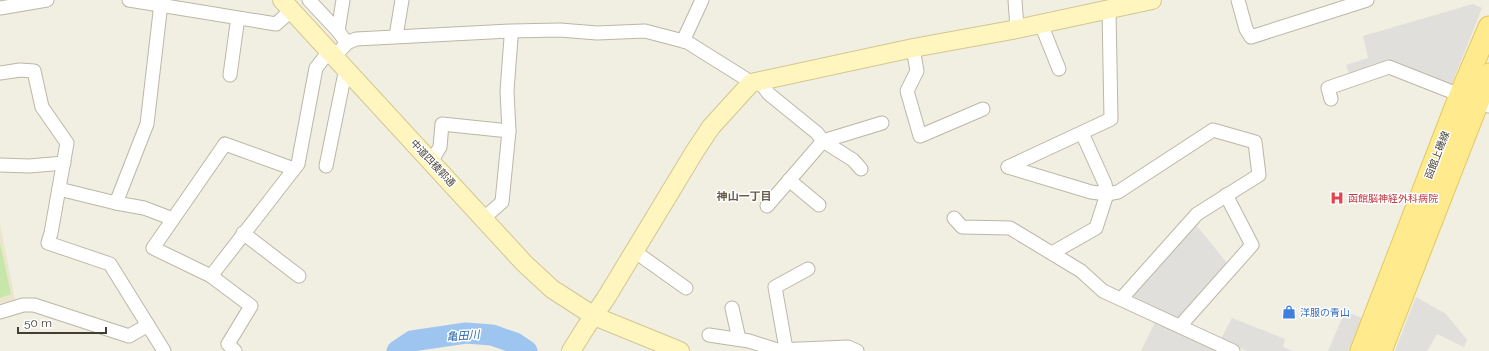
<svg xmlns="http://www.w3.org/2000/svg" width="1489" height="351" viewBox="0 0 1489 351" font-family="Raleway,'Noto Sans JP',sans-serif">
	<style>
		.education { fill: #ebe5cc }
		.green { fill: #c5e7aa }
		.parking { fill: #e1dfdb }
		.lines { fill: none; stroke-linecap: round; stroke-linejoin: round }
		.river { stroke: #9dc5f0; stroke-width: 21 }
		.street-casing { stroke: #bcb7a5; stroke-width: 15 }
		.secondary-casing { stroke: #d2c791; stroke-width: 20 }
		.primary-casing { stroke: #e3c95e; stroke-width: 23 }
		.street { stroke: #fff; stroke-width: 13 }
		.secondary { stroke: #fff6bf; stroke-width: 18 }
		.primary { stroke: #ffea8e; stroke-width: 21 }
		.labels { text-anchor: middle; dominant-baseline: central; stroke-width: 3; stroke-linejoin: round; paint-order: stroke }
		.street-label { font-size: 10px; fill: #433e33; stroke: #fff }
		.health-label { font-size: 10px; fill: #be3a42; stroke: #fff; text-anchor: start }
		.shop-label { font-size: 10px; fill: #366cbe; stroke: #fff; text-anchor: start }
		.neighbourhood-label { font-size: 11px; font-weight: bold; fill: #655d4a; stroke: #fff }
		.water-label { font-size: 11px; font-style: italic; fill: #2d6aae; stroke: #fff }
	</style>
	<rect width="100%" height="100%" fill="#f1eee2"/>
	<path class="education" d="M0 224 15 300 0 304Z"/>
	<path class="green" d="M0 243 11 294 0 298Z"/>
	<g class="parking">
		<path d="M1473 4 1482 8 1451 86 1392 62 1350 76 1346 65 1368 58 1363 36Z"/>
		<path d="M1196 225 1227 263 1180 317H1175L1135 298 1133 294Z"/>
		<path d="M1416 297 1446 314 1467 340 1464 347 1437 334 1427 351H1395Z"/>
		<path d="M1345 311 1362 318 1349 351H1328Z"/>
		<path d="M1232 318 1285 339 1283 347 1293 351H1247L1221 339Z"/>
		<path d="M1156 320 1222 351H1141Z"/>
	</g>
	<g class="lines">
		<path class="river" d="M397 351 412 341 466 333 492 335 515 343 527 351"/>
		<g class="street-casing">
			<g id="street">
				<path d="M129 0 276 24 292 10"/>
				<path d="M309 0 338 31"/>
				<path d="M343 0 338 31 347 43"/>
				<path d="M1015 0 1017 29"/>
				<path d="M1238 0 1246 29 1251 37 1367 0"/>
				<path d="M0 8 47 0"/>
				<path d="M160 12 147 124 116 203 144 208 173 219"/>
				<path d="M1041 24 1059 69"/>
				<path d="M396 36 402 0"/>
				<path d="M683 41 702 0"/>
				<path d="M913 48 917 71 907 91 920 136 983 109"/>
				<path d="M335 56 347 43 356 39 511 31 560 30 597 33 645 31 687 42 743 77 751 83"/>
				<path d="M0 73 20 70 34 71 42 107 67 143 51 233 48 243 110 264 164 351"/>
				<path d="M230 75 237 24"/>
				<path d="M759 81 769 94 817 133 823 141 767 206"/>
				<path d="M1331 99 1328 88 1389 67 1460 95 1477 104 1489 106"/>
				<path d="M823 141 882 123"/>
				<path d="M823 141 853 160 861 169"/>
				<path d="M431 162 440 147 442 124 509 131"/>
				<path d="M0 165 29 166 64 163"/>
				<path d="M326 166 346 68"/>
				<path d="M1008 167 1091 192 1107 194 1118 192 1213 130 1255 142 1259 175 1197 214 1122 298"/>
				<path d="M1008 167 1111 119 1109 10"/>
				<path d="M789 180 819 205"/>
				<path d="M59 189 116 203"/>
				<path d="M484 218 502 202 509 131 507 91 511 38"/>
				<path d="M954 218 962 227 1010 228 1081 271 1103 291 1233 351"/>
				<path d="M243 233 299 276"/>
				<path d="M634 251 686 288"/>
				<path d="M1052 253 1096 228 1107 194 1105 184 1082 133"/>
				<path d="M211 276 298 164 316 68 330 50"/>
				<path d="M732 308 739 339"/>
				<path d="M0 312 23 305H34L129 336 148 325"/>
				<path d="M1180 326 1252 245 1226 195"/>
				<path d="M709 335 749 341 777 350 848 347 857 351"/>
				<path d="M786 349 775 287 808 269"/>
				<path d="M235 351 228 344 251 306 211 276 153 248 225 144 294 169"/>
			</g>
		</g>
		<g class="secondary-casing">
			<g id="secondary">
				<path d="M282 0 524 263 552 289 594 316 680 351"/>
				<path d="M571 351 586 327 606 298 695 151 711 127 751 83 913 48 1017 29 1152 0"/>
			</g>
		</g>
		<g class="primary-casing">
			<g id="primary">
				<path d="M1361 351 1460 95 1489 27"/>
				<path d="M1381 351 1489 74"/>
			</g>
		</g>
		<use href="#street" class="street"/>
		<use href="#secondary" class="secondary"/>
		<use href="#primary" class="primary"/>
	</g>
	<defs>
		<g id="hospital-bare" transform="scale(1.08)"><path d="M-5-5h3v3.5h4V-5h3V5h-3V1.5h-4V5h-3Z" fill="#e0444e" stroke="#fff" stroke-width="2.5" paint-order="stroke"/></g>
		<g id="shop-bare" transform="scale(1.08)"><path d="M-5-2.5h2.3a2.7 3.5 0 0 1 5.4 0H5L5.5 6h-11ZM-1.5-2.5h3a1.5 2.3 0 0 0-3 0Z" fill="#3f7fe0" stroke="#fff" stroke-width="2.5" paint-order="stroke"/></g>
	</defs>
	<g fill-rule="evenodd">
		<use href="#hospital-bare" x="1337" y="198"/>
		<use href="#shop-bare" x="1289" y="312"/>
	</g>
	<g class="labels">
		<g class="street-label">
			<text transform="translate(1437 155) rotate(-69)">函館上磯線</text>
			<text transform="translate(433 163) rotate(47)">中道四稜郭通</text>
		</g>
		<g class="health-label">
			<text x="1348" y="198">函館脳神経外科病院</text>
		</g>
		<g class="shop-label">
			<text x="1300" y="312">洋服の青山</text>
		</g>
		<g class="neighbourhood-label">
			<text x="744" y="196">神山一丁目</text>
		</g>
		<g class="water-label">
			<text transform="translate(463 336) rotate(-4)">亀田川</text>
		</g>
	</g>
	<path d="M18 327v6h88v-6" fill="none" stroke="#433e33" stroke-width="2"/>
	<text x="24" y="327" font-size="12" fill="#433e33" stroke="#ffffff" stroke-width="3" paint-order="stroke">50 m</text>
</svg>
